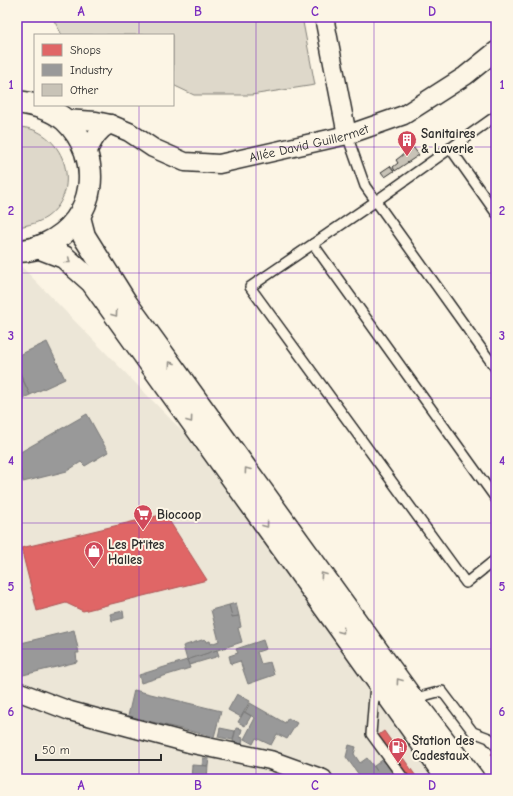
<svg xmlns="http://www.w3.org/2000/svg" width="513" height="796" viewBox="0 0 513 796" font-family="'Comic Neue',sans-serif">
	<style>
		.built { fill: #ece6d7 }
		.green { fill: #ded8ca; stroke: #84827a }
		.shops { fill: #e06666; stroke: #aa5454 }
		.industry { fill: #999; stroke: #787878 }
		.building { fill: #c8c3b7; stroke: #2b2b2b }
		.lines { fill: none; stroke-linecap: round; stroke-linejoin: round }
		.lane-casing { stroke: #2b2b2b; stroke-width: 12 }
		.street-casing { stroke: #2b2b2b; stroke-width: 21 }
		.primary-casing { stroke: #2b2b2b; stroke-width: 25 }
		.lane { stroke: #fcf5e5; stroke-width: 9 }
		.street { stroke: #fcf5e5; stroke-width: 18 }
		.primary { stroke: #fcf5e5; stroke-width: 22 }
		.oneway { stroke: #949088 }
		.grid { fill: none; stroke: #7b2cbf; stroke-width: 1; stroke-opacity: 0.55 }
		.labels { text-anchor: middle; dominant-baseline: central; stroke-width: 4; stroke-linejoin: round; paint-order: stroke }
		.poi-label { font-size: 13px; font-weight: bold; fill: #2b2b2b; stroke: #fcf5e5; text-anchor: start }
		.street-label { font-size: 13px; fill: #2b2b2b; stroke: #fcf5e5 }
		.neatline { fill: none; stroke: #7b2cbf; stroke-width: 1.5 }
		.grid-label { font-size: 13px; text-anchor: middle; font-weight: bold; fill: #7b2cbf }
	</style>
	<rect width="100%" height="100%" fill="#fcf5e5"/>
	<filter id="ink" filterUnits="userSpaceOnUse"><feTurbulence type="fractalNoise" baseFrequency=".025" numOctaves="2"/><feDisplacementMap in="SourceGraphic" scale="8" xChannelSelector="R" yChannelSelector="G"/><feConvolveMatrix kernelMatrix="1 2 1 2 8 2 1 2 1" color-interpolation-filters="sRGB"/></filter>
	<g filter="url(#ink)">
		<path class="built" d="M17 264H19L192 441 435 779H17Z"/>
		<g class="green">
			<path d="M52 17H302L315 85 251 95H194L173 85V35H62Z"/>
			<path d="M17 127C63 127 85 189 47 217 38 223 29 225 18 227H17Z"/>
		</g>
		<g class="shops">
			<path d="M165 514 207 580 83 611 66 603 37 611 21 548Z"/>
			<path d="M384 731 418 779H400L372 740Z"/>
			<path d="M496 750V760L491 754Z"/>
		</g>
		<g class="industry">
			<path d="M47 342 65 379 30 395 18 368 17 356Z"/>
			<path d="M17 368 30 395 19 400 17 395Z"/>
			<path d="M87 414 108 452 85 466 81 462 67 471 23 482 17 454Z"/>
			<path d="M236 603 239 616 232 617 229 605Z"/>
			<path d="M229 605 232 617 239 616 241 627 238 628 242 642 187 660 183 646 205 639 206 642 210 641 211 644 219 641 211 610Z"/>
			<path d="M123 611 124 618 112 621 110 614Z"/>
			<path d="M74 630 79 653H76L77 662 19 676 17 668V644Z"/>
			<path d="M263 640 266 649 257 652 261 664 270 662 274 675 248 684 240 661 231 664 229 656 238 653 236 649Z"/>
			<path d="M217 650 219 656 189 665 187 660Z"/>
			<path d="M187 660 190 668 141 683 139 675Z"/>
			<path d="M134 690 221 711 214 737 128 716Z"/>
			<path d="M237 694 250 701 241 717 228 710Z"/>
			<path d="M250 703 285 723 288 718 297 723 287 739 277 734 271 745 256 738 253 744 244 739 255 718 245 712Z"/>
			<path d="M244 712 251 716 245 726 238 722Z"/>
			<path d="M220 728 235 731 233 740 218 737Z"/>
			<path d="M236 728 242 729 240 737 243 738 242 744 233 742Z"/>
			<path d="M349 745 356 747 354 754 360 763 367 758 377 771 374 766 385 758 400 779H362L346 757Z"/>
			<path d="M203 758 209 759 208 766H202Z"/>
			<path d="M192 765 208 766 207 779H191Z"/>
		</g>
		<g class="building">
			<path d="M413 147 419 155 395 171 393 167 398 163 396 160Z"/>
			<path d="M390 166 394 171 385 177 381 172Z"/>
		</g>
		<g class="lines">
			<g class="lane-casing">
				<g id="lane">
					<path d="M496 116 376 201 250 287 466 583 496 559"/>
					<path d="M347 135 365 186 496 369"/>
					<path d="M450 148 496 213"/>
					<path d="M313 244 496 499"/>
					<path d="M375 684 371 734 404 779"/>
					<path d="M412 699 442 691 473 732 489 738 496 746"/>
				</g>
			</g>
			<g class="street-casing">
				<g id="street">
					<path d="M324 17 347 135"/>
					<path id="s1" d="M64 119 96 121 110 124 129 132 153 148 185 162 219 164 347 135 404 115 465 76 496 51"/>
					<path d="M87 152C94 139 96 132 110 124"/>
					<path d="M17 691 70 711 193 744 270 760 323 779"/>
				</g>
			</g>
			<g class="primary-casing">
				<g id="primary">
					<path d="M17 102C33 104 52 109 65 120 104 157 97 221 46 244 38 248 27 251 17 251"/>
					<path d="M79 217 84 236 126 303 412 699 473 779"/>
					<path d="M38 247 64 257 92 282 448 779"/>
				</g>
			</g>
			<use href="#lane" class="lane"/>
			<use href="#street" class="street"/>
			<use href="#primary" class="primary"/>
		</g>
		<defs><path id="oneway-chevron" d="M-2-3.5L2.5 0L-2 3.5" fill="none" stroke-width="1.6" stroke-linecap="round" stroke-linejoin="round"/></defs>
		<g class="oneway">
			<use href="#oneway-chevron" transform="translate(68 261) rotate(39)"/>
			<use href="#oneway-chevron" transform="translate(115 314) rotate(54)"/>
			<use href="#oneway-chevron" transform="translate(171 364) rotate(-126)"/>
			<use href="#oneway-chevron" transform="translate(190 420) rotate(54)"/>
			<use href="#oneway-chevron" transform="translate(247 470) rotate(-126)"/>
			<use href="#oneway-chevron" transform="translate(266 525) rotate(54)"/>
			<use href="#oneway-chevron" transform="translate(323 575) rotate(-126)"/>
			<use href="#oneway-chevron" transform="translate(342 631) rotate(54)"/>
			<use href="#oneway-chevron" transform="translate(399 681) rotate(-126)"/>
		</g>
	</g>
	<path class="grid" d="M139 17V35M256 17V779M374 17V779M139 105V779M17 147H496M17 273H496M17 398H496M17 523H496M17 649H496"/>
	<defs>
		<g id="building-pin" transform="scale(1)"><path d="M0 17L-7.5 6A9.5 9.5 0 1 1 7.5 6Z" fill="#d1495b" stroke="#fcf5e5"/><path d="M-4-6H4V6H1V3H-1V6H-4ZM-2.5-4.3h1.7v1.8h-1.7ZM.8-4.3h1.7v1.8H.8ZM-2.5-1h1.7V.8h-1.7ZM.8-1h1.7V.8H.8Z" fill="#fff"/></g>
		<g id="supermarket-pin" transform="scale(1)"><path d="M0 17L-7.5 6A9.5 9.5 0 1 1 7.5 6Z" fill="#d1495b" stroke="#fcf5e5"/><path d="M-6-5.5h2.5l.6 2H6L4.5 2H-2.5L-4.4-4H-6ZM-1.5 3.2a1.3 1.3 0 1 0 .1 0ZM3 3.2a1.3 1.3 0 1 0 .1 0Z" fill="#fff"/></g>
		<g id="shop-pin" transform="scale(1)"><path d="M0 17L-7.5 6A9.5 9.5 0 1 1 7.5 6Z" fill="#d1495b" stroke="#fcf5e5"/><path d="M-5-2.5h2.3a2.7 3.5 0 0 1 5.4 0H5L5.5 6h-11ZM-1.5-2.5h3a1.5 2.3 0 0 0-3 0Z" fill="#fff"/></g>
		<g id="fuel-pin" transform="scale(1)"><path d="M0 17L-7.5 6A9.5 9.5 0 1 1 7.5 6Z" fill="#d1495b" stroke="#fcf5e5"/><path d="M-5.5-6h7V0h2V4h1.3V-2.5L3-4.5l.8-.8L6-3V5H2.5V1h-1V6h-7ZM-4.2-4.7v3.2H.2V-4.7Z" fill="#fff"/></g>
	</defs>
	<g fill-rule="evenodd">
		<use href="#building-pin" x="407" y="140"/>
		<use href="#supermarket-pin" x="143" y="514"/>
		<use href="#shop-pin" x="94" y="551"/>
		<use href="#fuel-pin" x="398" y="747"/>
	</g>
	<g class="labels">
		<g class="poi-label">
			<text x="421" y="133">Sanitaires<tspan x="421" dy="15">&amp; Laverie</tspan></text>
			<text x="157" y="514">Biocoop</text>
			<text x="108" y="544">Les Pt'ites<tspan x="108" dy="15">Halles</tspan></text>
			<text x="412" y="740">Station des<tspan x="412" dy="15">Cadestaux</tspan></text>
		</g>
		<g class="street-label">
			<text stroke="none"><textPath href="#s1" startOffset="257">Allée David Guillermet</textPath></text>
		</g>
	</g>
	<rect width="513" height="796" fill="none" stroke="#fcf5e5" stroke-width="44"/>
	<rect x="34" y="34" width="140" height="72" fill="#fcf5e5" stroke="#a8a49b"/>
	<rect x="42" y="44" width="20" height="12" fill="#e06666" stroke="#a8a49b"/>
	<text x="70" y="54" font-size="12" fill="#2b2b2b">Shops</text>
	<rect x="42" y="64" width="20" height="12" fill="#999999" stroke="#a8a49b"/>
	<text x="70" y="74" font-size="12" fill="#2b2b2b">Industry</text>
	<rect x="42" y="84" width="20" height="12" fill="#c8c3b7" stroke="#a8a49b"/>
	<text x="70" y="94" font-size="12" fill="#2b2b2b">Other</text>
	<path d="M36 754v6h125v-6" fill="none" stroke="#2b2b2b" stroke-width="2"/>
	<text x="42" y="754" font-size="12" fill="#2b2b2b" stroke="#fcf5e5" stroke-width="3" paint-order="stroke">50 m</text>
	<rect x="22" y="22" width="469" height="752" class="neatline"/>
	<g class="grid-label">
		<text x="81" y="16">A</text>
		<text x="198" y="16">B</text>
		<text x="315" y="16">C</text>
		<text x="432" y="16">D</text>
		<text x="11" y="89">1</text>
		<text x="502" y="89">1</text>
		<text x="11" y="215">2</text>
		<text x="502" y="215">2</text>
		<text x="11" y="340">3</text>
		<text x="502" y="340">3</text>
		<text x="11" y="465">4</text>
		<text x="502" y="465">4</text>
		<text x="11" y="591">5</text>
		<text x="502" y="591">5</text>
		<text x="11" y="716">6</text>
		<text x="502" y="716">6</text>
		<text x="81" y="790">A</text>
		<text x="198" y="790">B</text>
		<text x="315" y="790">C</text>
		<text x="432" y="790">D</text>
	</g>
</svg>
